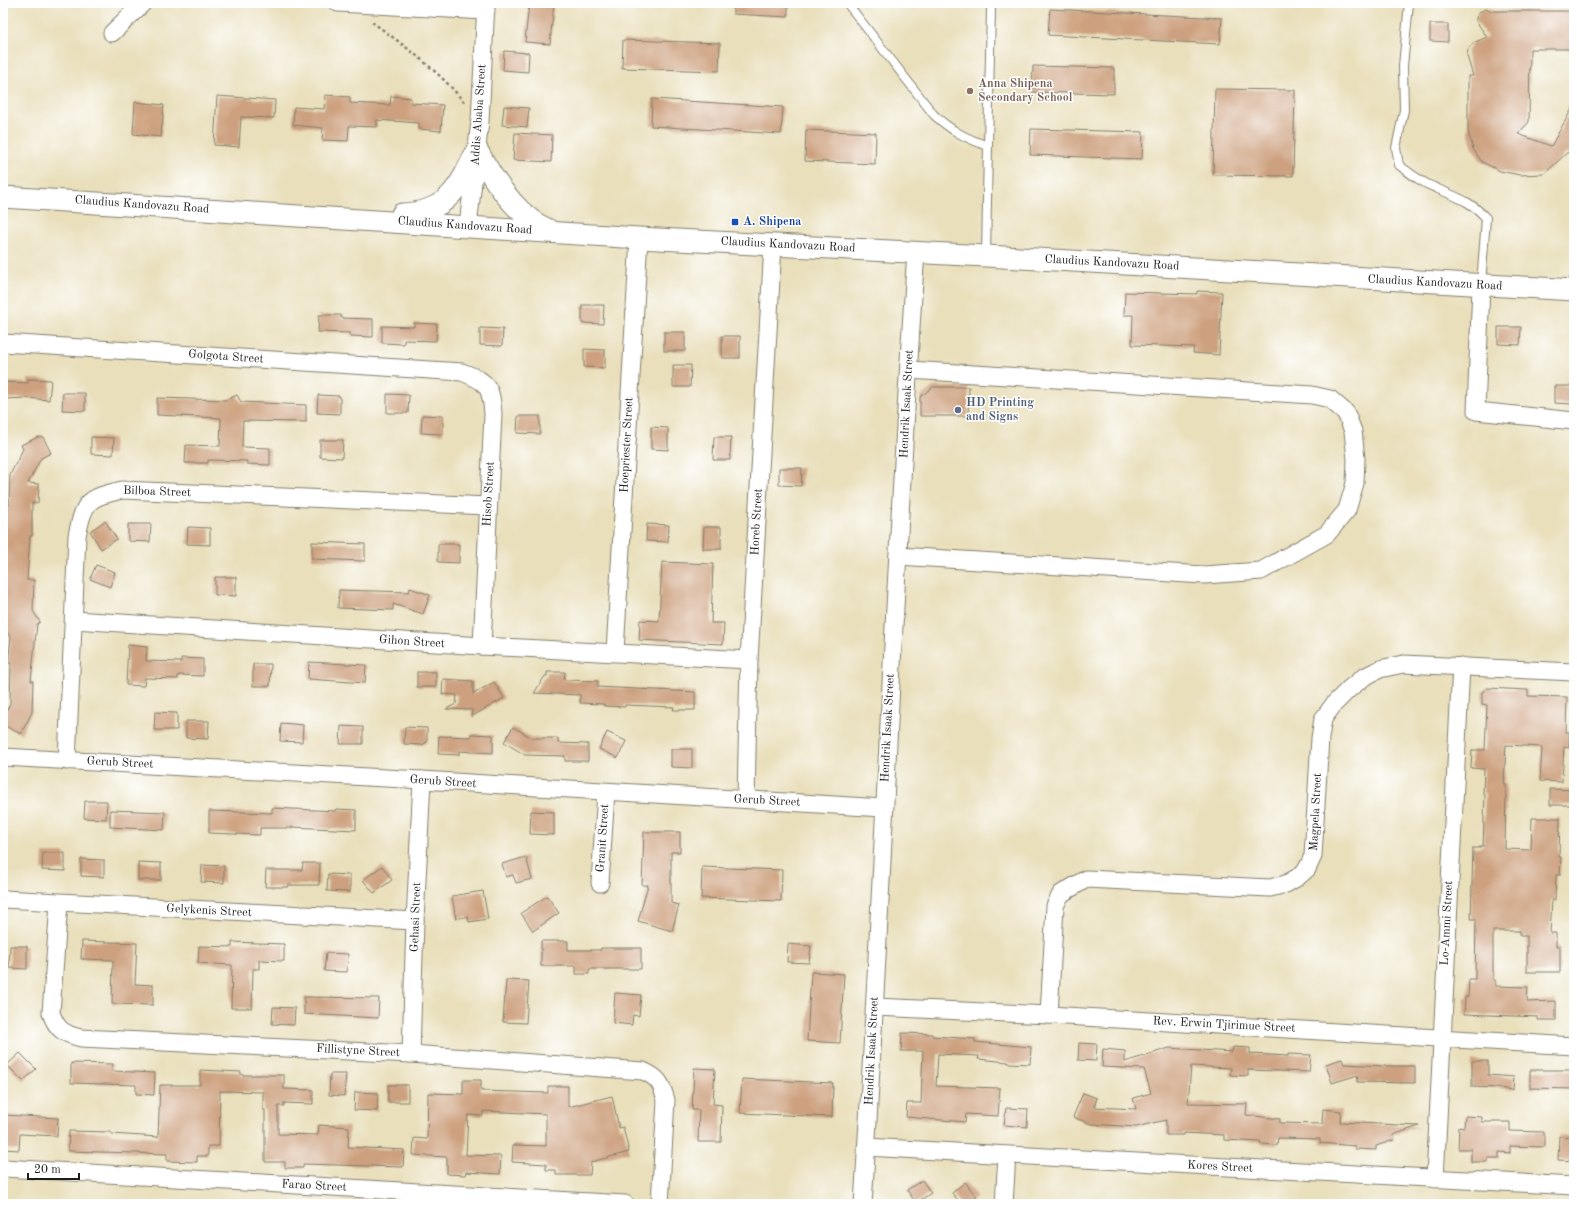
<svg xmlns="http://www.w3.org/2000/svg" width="1577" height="1207" viewBox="0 0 1577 1207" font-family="'Old Standard TT',serif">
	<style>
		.building { fill: #cda17f }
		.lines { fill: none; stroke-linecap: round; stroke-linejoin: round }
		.service-casing { stroke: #827e6c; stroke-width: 10 }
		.minor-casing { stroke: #827e6c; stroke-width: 19 }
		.tertiary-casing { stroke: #827e6c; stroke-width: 23 }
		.path { stroke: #827e6c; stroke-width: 2.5; stroke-dasharray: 3 3; stroke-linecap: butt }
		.service { stroke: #fff; stroke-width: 8 }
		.minor { stroke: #fff; stroke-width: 17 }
		.tertiary { stroke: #fff; stroke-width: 21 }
		.education-dot { fill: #8d6e63; stroke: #fff; stroke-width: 1.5 }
		.transit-dot { fill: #1a4fb4; stroke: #fff; stroke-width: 1.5 }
		.service-dot { fill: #5c6f8a; stroke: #fff; stroke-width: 1.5 }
		.labels { text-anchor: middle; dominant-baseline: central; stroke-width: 3; stroke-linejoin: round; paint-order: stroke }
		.education-label { font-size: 12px; font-weight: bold; fill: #785e54; stroke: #fff; text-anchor: start }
		.street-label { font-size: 12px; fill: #1c1c1c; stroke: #fff }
		.transit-label { font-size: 12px; font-weight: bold; fill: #164399; stroke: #fff; text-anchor: start }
		.service-label { font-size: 12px; font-weight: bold; fill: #4e5e75; stroke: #fff; text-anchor: start }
	</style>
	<rect width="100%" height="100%" fill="#fff"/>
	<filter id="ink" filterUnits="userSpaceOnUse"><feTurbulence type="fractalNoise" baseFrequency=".025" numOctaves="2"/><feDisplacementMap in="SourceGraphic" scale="8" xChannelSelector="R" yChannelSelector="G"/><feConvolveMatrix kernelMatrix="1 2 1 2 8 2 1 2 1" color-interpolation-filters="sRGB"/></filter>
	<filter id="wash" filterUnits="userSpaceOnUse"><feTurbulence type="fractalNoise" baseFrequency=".012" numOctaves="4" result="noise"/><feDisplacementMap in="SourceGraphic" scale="16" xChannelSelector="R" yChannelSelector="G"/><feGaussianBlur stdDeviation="0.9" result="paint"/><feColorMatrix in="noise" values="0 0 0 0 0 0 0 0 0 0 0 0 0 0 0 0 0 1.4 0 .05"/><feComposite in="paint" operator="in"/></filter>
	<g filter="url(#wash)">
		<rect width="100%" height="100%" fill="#e9dfbb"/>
		<g id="blocks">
			<g class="building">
				<path d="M529 3H554L550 44 525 42Z"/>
				<path d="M734 3H788V17L733 14Z"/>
				<path d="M1050 9 1222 18 1220 44 1048 35Z"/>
				<path d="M1486 9 1493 11H1574V49H1530L1529 122 1518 134 1551 146 1574 105V156L1568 152 1544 174 1520 175 1500 171 1482 162 1473 149 1468 131V76H1473L1467 56 1468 49 1473 43 1487 37 1476 21V18L1479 12Z"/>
				<path d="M1430 24H1448V42L1430 41Z"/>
				<path d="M623 40 720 43 719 71 622 68Z"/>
				<path d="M504 51 529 53 528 72 503 70Z"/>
				<path d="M1033 66 1114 68V94L1032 92Z"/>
				<path d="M1215 89 1295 90 1293 176 1213 175Z"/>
				<path d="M325 95 350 97V103L390 105 391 96 411 98V103L443 105 441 131 419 129V123L377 120V127L349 126 348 141 322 140 323 128 293 125 294 107 324 109Z"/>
				<path d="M217 96 275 100 274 118 241 117 239 147 214 145Z"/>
				<path d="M652 99 783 107 781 134 651 126Z"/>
				<path d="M135 102 164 105 161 137 133 134Z"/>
				<path d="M504 106 529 108 527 127 502 125Z"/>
				<path d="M1031 129 1143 132 1142 159 1030 155Z"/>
				<path d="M806 130 876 133 875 164 805 161Z"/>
				<path d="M515 133 552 135 551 162 513 160Z"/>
				<path d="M1197 291 1222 292 1219 355 1193 353 1194 347 1132 345 1133 315H1124L1125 292 1197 294Z"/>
				<path d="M582 305H604L603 324 582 323Z"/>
				<path d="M319 315H341V318L373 319V337L350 336V333L318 332Z"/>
				<path d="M414 323 437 324 436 341 404 340V344L382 343V326L414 327Z"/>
				<path d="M1498 327H1521L1520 345 1498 344Z"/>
				<path d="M480 328 503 329 502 346 480 345Z"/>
				<rect x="664" y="332" width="21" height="19"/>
				<rect x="722" y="336" width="18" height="22"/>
				<path d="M584 349 605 350V368L584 367Z"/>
				<path d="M673 365H691L690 387H673Z"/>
				<path d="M28 379 51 380 49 400 27 398 3 399V382L28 383Z"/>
				<path d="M1554 386H1574V404L1554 403Z"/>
				<path d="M933 387H969L968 416H920V397Z"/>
				<path d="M63 393H85V411L62 410Z"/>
				<path d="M387 394 409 395 408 413H387Z"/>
				<path d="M237 395 241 402 306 405V422L243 421 242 447 270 448V465L247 464V461L208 460V463H185L186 445 220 446 221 418 157 415V398L226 400Z"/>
				<path d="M318 395 340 396V414L317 413Z"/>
				<path d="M422 415 443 416V434L421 433Z"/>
				<path d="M518 416H540V434L517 433Z"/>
				<path d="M651 427 668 428V450L651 449Z"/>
				<path d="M38 437H43L51 453 41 458 28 483 39 484 38 503H32V536H30L27 580H34L33 611 40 622 37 624 31 681H33L32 712 21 734 3 725V717L10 704 11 663H8L11 638 3 626V571L6 536H3V505H9L10 475 23 449 21 445Z"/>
				<path d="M91 437 114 438 113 455 91 454Z"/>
				<path d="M714 437H731L730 460H713Z"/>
				<path d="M320 440H343L342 458 320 457Z"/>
				<path d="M779 468H802L801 486 779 485Z"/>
				<path d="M105 521 117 539 101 549 90 531Z"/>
				<path d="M128 524H151L150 542 128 541Z"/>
				<path d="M647 524 669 525 668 542 646 541Z"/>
				<path d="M188 527 210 528V545L187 544Z"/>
				<path d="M704 527H721V549H703Z"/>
				<path d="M312 542 365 544V561L312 559Z"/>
				<path d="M438 544H459V563L438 562Z"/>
				<path d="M662 562 713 564 711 623H724L723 644 639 640 640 620 659 621Z"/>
				<path d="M96 565 115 572 110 587 90 579Z"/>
				<path d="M215 577H236V596L215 595Z"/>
				<path d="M410 588 430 595 423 614 393 604V610L338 608 339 590 409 592Z"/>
				<path d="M128 645 147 647 146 661 181 662V658L203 659V676L178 675V679L145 678 144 686 126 685Z"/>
				<path d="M309 662 366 665 365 683 308 679Z"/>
				<path d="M253 664H271L270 686H253Z"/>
				<rect x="417" y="672" width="19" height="15"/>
				<path d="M547 672H565L564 680 598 681V687L695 692V710H673L674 707 625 705V707L604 706V704L580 703V695L534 693 545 676H547Z"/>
				<path d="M443 679 473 681V694L494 682 504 698 471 717 472 710 446 709 456 704 457 695 442 694Z"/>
				<path d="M1487 688 1528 690V696L1567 697 1566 732H1570L1569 748 1564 747 1562 782 1540 781 1542 747 1506 745 1504 784H1506L1505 849 1531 850 1532 818H1560L1559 857H1561L1560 875H1556L1555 900H1552L1550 933H1556V947H1560V972H1527V936H1520V931H1493V980H1495V986L1528 987 1527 1002 1556 1001V1020H1538V1017L1464 1014 1465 997H1468L1469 979H1475L1476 919H1471L1473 848H1480V846H1483L1485 793H1483L1484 769 1471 768 1472 750H1485L1487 705 1482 704V692Z"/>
				<path d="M155 712 177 713V730H154Z"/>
				<path d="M186 721H209L208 739 186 738Z"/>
				<path d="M281 723 303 725 302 742 280 741Z"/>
				<path d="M341 726 363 727V744H340Z"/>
				<path d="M405 727 427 728V742L422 745 404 744Z"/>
				<path d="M513 727 532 738H558V743L588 744V761H565V756L525 755 504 742Z"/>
				<path d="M607 732 626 741 618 758 599 749Z"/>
				<path d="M471 734 493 735V753L459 751V755L438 754 439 736 471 737Z"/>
				<path d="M671 749H692V768L671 767Z"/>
				<path d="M1550 789 1573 790 1572 805H1550Z"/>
				<path d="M85 801H107L106 819 84 818Z"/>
				<path d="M272 808 335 811 336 809 356 810V830L292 827V828H260V835L209 833V811L272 813Z"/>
				<path d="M110 810 165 812 164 830 110 827Z"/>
				<path d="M531 811 554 812V835L530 834Z"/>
				<path d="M644 832H680V852H671V903L679 905 672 931 638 921 648 885H642Z"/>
				<path d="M43 853H65V871L42 870Z"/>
				<path d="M526 857 532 879 516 883 513 875 506 877 502 864Z"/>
				<path d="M81 859 104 860V877L81 876Z"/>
				<path d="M138 862 161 863V880H138Z"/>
				<path d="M303 863H320L319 885H288V887H265L266 870H302Z"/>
				<path d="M202 865 224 866V883L201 882Z"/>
				<path d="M382 866 392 880 374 893 363 880Z"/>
				<path d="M702 867 782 870 781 901 701 898Z"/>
				<path d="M328 874 350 875V892L327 891Z"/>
				<path d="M483 891 488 919 469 922 468 916 456 919 452 896Z"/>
				<path d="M547 896 559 913 533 931 521 913Z"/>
				<path d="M82 941 137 943 135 984 153 985V1005L112 1004 113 960 81 959Z"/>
				<path d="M541 941H568V950H601V948H641V969H589V974H576V966H541Z"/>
				<path d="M232 942 284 944V961L259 960V969H253L252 1008H231L232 965 198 963 199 946 232 947Z"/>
				<path d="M788 944 811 946 809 963 787 962Z"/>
				<path d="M10 946H27V969L9 968Z"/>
				<path d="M326 953 348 954 347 972 324 971Z"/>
				<path d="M811 972 844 974 840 1043 807 1041Z"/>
				<path d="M506 980 529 981 526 1023 503 1022Z"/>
				<path d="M615 993 641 995 639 1016 633 1015 632 1025 613 1023Z"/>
				<path d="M304 997 379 998 378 1018 304 1014Z"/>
				<path d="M273 1007 295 1008 294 1025 272 1024Z"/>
				<path d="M902 1033 932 1034V1036L975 1039V1042L1031 1047 1030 1064 1008 1063V1062L978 1059 979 1056 938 1054 936 1086 1000 1088 998 1116 966 1114 965 1122 906 1117 907 1103H921L923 1051H901Z"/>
				<path d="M1079 1043 1097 1044 1096 1061 1078 1060Z"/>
				<path d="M1233 1047 1250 1048V1054L1288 1056V1054L1311 1055 1309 1072 1248 1070V1076L1230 1075 1231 1068 1191 1066 1188 1103 1247 1104 1246 1115 1280 1119V1123L1322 1124 1323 1109 1341 1111 1340 1122 1419 1126 1393 1135 1394 1140 1376 1146V1150L1355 1149V1146L1320 1143V1139L1278 1138 1277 1145 1260 1144 1261 1142 1224 1140V1135L1183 1133V1135H1166V1120L1136 1127 1091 1124 1073 1117 1083 1093 1097 1098 1094 1107 1136 1109 1133 1098 1151 1093 1144 1069 1102 1067 1103 1049 1125 1051V1062L1169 1048 1232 1052Z"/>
				<path d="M20 1053 36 1069 23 1081 7 1065Z"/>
				<path d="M1342 1059 1344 1064 1385 1066H1415V1083L1357 1082 1358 1075 1332 1083 1326 1064Z"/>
				<path d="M1472 1061H1488V1075L1514 1077 1513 1090 1496 1088 1472 1087Z"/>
				<path d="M71 1063 113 1064 112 1071 155 1073 154 1095 136 1094V1085L71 1083Z"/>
				<path d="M694 1068 715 1069 713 1104 722 1105 721 1142H698L699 1110H692Z"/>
				<path d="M200 1070 241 1072V1075H284V1089L313 1090V1104L284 1103V1106H278V1134L318 1135 319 1125 349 1127 348 1147 404 1150 403 1167 303 1164V1168H285V1162H265V1110H263V1092L220 1091 219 1146H208V1156H197V1162L167 1161V1154L68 1151 69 1131 111 1132V1134L158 1137 160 1085H200Z"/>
				<path d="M1530 1070H1574V1089L1530 1088Z"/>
				<path d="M330 1074H346L344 1096 329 1095Z"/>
				<path d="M742 1079 833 1083 832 1117 740 1113Z"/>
				<path d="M463 1080H481V1091L548 1093V1086H568V1107L612 1096 619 1128 623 1127 629 1152 591 1162 590 1175H556V1170H546V1164L512 1162 513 1145 546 1146V1114L483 1111V1116L468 1115 466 1155 501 1156 500 1174 466 1172 465 1175 447 1174V1157L413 1155 414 1138 427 1139 428 1093 463 1094Z"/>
				<rect x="388" y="1085" width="20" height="17"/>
				<path d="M355 1092 378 1093 377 1111 354 1110Z"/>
				<path d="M1006 1108 1028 1109 1027 1127 1004 1125Z"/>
				<path d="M4 1115 58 1118 57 1136 20 1134 19 1150 3 1149Z"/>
				<path d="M1465 1116 1482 1117V1122H1510V1131L1544 1132V1147L1510 1146V1153L1499 1152V1158H1488V1162H1471V1149H1458L1459 1126 1464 1127Z"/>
				<path d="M1559 1136 1574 1137V1161L1558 1160Z"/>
				<path d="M922 1180 931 1193 916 1203 907 1190Z"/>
				<path d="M965 1182 977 1197 969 1204H961L952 1193Z"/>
			</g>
		</g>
	</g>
	<g filter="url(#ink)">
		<use href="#blocks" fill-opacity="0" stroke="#827e6c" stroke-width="1"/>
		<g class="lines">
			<g class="service-casing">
				<g id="service">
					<path d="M847 3 934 115C952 131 965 138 988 146L986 255"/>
					<path d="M1409 3 1403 66 1404 110 1396 148 1399 165C1411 174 1422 183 1436 188 1456 197 1471 201 1486 218L1481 285"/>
					<path d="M988 146 991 9"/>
				</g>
			</g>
			<g class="minor-casing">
				<g id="minor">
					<path d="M338 3 486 11"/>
					<path d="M112 33 143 3"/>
					<path d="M468 226 480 121 486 3"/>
					<path d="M1481 286 1476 411 1574 421"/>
					<path d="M3 343 462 372C488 382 491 386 493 414L482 646"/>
					<path d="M898 556 1204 575 1261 571 1327 534 1347 510 1355 483 1356 459 1353 431 1346 413 1330 399 1312 395 909 370"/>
					<path d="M74 620 482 646 749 660"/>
					<path d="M615 652 639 238"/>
					<path d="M3 757 422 780 883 808"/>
					<path d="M67 761 77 536C84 501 87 498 122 490L488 506"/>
					<path d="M746 799 749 660 773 245"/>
					<path d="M600 883 606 792"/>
					<path d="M3 899 415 921"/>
					<path d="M59 903 51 1013C57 1030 64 1034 81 1038L411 1054 643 1071C659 1078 661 1083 666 1100L660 1204"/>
					<path d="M875 1007 1049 1015 1574 1046"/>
					<path d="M1049 1015 1055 906 1061 894 1086 879 1270 888 1286 884 1298 877 1307 869 1313 856 1320 738 1323 719 1334 704 1349 689 1364 677 1380 669 1403 664 1574 672"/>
					<path d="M411 1054 415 921 422 780"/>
					<path d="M866 1147 1574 1186"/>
					<path d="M3 1168 625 1204"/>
					<path d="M1435 1179 1461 666"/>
					<path d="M863 1204C883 887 894 569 916 252"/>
					<path d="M1004 1204 1007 1155"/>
				</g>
			</g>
			<g class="tertiary-casing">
				<g id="tertiary">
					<path d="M477 150C491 176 507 201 530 219 536 224 543 227 549 230"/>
					<path d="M3 197 639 238 986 256 1574 290"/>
					<path d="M402 214C448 213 460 186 477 150"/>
				</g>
			</g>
			<g class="path">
				<path d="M1421 4C1435 7 1450 7 1464 3"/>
				<path d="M372 22C405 46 438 70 464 102"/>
			</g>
			<use href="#service" class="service"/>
			<use href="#minor" class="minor"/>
			<use href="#tertiary" class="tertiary"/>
		</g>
	</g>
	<circle class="education-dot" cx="970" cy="91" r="4"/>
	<rect class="transit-dot" x="731" y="218" width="8" height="8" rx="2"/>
	<circle class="service-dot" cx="958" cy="410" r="4"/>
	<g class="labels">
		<g class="education-label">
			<text x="978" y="84">Anna Shipena<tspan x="978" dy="14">Secondary School</tspan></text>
		</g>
		<g class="street-label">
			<text transform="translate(479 115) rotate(-86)">Addis Ababa Street</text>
			<text transform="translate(142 205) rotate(4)">Claudius Kandovazu Road</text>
			<text transform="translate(465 226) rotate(4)">Claudius Kandovazu Road</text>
			<text transform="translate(788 245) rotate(3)">Claudius Kandovazu Road</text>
			<text transform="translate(1112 263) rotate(3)">Claudius Kandovazu Road</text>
			<text transform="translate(1435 283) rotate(3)">Claudius Kandovazu Road</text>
			<text transform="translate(226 357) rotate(4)">Golgota Street</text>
			<text transform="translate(907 404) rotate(-87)">Hendrik Isaak Street</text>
			<text transform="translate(627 445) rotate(-87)">Hoepriester Street</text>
			<text transform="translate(157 492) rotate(2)">Bilboa Street</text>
			<text transform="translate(489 494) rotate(-87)">Hisob Street</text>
			<text transform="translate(757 522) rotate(-87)">Horeb Street</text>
			<text transform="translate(412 642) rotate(4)">Gihon Street</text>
			<text transform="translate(888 728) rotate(-87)">Hendrik Isaak Street</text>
			<text transform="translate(120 763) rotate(3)">Gerub Street</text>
			<text transform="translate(443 782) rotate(4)">Gerub Street</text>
			<text transform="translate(767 801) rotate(3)">Gerub Street</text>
			<text transform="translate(1316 812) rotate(-87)">Magpela Street</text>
			<text transform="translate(603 838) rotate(-86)">Granit Street</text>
			<text transform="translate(209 911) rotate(3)">Gelykenis Street</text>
			<text transform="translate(416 917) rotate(-88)">Gehasi Street</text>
			<text transform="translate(1447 923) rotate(-87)">Lo-Ammi Street</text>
			<text transform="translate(1224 1025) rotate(3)">Rev. Erwin Tjirimue Street</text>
			<text transform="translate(358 1051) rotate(3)">Fillistyne Street</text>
			<text transform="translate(872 1051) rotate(-87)">Hendrik Isaak Street</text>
			<text transform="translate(1220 1167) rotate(3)">Kores Street</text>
			<text transform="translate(314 1186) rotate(3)">Farao Street</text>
		</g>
		<g class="transit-label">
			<text x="743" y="222">A. Shipena</text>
		</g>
		<g class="service-label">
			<text x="966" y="403">HD Printing<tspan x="966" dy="14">and Signs</tspan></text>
		</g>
	</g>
	<rect width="1577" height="1207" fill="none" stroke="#fff" stroke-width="16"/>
	<path d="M28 1173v6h51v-6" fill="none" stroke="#1c1c1c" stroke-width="2"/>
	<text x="34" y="1173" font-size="12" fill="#1c1c1c" stroke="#ffffff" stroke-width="3" paint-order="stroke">20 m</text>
</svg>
